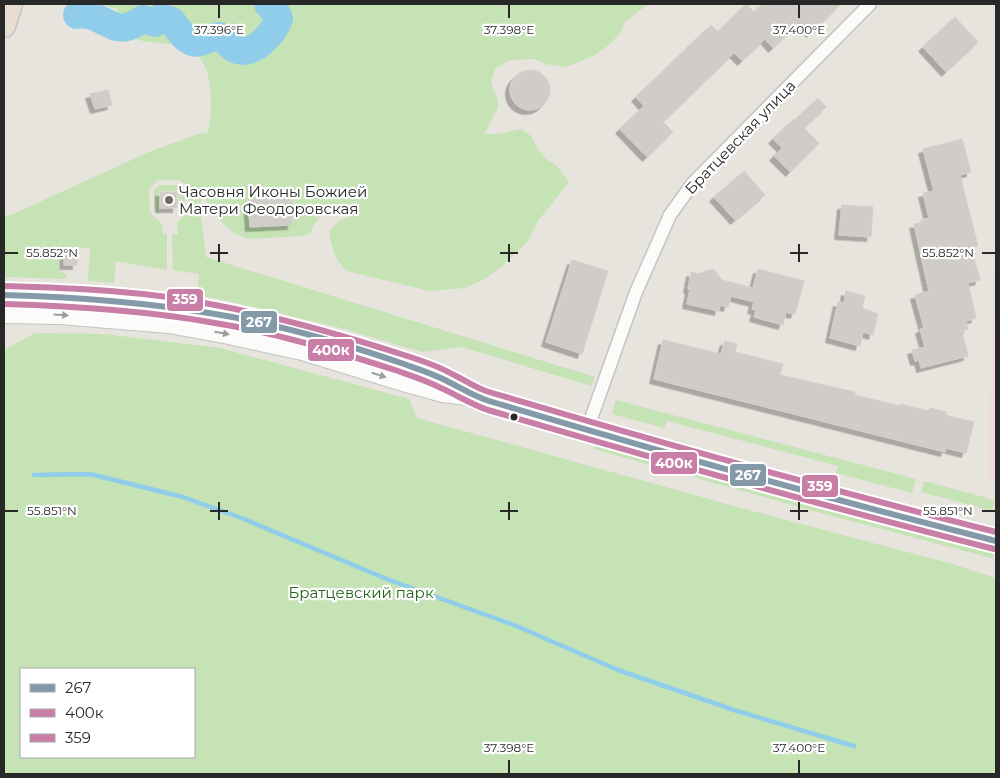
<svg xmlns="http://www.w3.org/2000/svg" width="1000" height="778" viewBox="0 0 1000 778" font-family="Montserrat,sans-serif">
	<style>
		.medical { fill: #eddcd9 }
		.green { fill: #c5e3b5; fill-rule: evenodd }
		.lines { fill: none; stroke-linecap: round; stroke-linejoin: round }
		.stream { stroke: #8fcdea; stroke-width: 4.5 }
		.river { stroke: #8fcdea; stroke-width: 28 }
		.building { fill: #d0cdc8; stroke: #d2cfc9; filter: url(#shadow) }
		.street-casing { stroke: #c4c3c3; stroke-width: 15 }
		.secondary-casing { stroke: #c4c3c3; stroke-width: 20 }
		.highway-casing { stroke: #c3c2c0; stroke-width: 25 }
		.street { stroke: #fbfbfa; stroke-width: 12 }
		.secondary { stroke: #fbfbfa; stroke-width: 18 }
		.highway { stroke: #e8ddd2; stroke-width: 22 }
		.bus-1-casing { stroke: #fff; stroke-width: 10 }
		.bus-2-casing { stroke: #fff; stroke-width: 10 }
		.bus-3-casing { stroke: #fff; stroke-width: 10 }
		.bus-1 { stroke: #849aa9; stroke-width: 6 }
		.bus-2 { stroke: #c97ea8; stroke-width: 6 }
		.bus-3 { stroke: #c97ea8; stroke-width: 6 }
		.oneway { fill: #9c9c9c }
		.ticks { fill: none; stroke: #282828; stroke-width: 2 }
		.poi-dot { fill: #6b6a67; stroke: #fff; stroke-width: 2 }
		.bus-dot { fill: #282828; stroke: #fff; stroke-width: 2 }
		.labels { text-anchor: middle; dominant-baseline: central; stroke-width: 4.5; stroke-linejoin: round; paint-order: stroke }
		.street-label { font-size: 15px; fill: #282828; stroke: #fff }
		.poi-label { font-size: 15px; fill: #282828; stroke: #fff; text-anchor: start }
		.park-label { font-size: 15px; fill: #236518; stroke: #fff }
		.ticks-label { font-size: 12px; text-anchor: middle; fill: #282828; stroke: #fff; stroke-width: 4.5; stroke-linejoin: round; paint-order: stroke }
		.line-badge { stroke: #fff; stroke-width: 2 }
		.badge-label { font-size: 14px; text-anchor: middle; font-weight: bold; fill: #fff }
	</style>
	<defs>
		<filter id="shadow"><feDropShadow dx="-4.5" dy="4.5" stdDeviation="0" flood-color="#0004"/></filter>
	</defs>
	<rect width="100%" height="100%" fill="#e7e4dd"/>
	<path class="medical" d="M996 203V482L988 480V446L993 335Z"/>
	<g class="green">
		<path d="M100 4H648L625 22 620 33 609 45 595 55 586 59 566 67 545 64 535 59 511 60 495 68 491 83 498 100V108L484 134H498L521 129 531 136 538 150 549 161 556 165 569 182 538 221 527 242 500 268 483 280 465 288 429 291 347 271C334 259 332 248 329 231L338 222 350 216 348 210 337 206C322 214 316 218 310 234L301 236 248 239 233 232 214 215 207 203 202 190 200 206 206 257 595 377 591 386 462 347 422 352 337 327 232 302 197 295 199 274 173 270 172 234H178L177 222 189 210 188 188 180 180H158L149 189 150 212 162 224 163 234H167V270L116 261 114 283 88 281 90 248 60 247 58 269 66 275V279L4 277V216L11 215 151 151 204 132 207 135C214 109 215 57 185 46 180 44 174 44 169 44 142 41 118 43 117 9Z"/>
		<path d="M159 185H179L185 191V209L179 215 178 191H159V215L154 209V190Z"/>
		<path d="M35 333 104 334 220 348 409 399 417 418 745 509 956 565 996 578V774H4V350ZM194 669V757H21V669Z"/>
		<path d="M616 400 916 479 912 493 836 473 838 466 667 421 664 428 612 414Z"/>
		<path d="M594 443 831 509 986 550 993 553V558H991L806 509 594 449Z"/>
		<path d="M924 481 995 500 992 511 921 492Z"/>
	</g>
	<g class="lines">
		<g class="stream">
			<path d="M155 4V23"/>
			<path d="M34 475 90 474 183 497 244 519 384 578 514 625 618 670 734 710 854 746"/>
		</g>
		<path class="river" d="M77 15C95 12 102 23 117 27 126 30 136 23 143 19L155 23 163 18 172 21C179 30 187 46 200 42 208 40 212 36 220 36 225 40 230 47 235 49 253 58 274 33 279 18L275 11 268 4"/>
	</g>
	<g class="building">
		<path d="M746 4 754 12 763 4H841L811 33 800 22 773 48 765 39 742 61 734 53 663 122 673 132 647 157 620 129 644 106 636 97 711 25 718 32Z"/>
		<path d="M955 17 978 42 946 72 923 47Z"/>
		<circle cx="530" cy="90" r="20"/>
		<path d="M108 90 112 105 95 109 90 94Z"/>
		<path d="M818 98 826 107 804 128 819 143 790 172 774 156 782 148 773 139 794 119 795 120Z"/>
		<path d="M962 139 971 172 960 175 978 246 971 247 980 280 968 283 976 318 966 321 968 329 962 331 968 356 921 368 919 360 915 361 912 350 925 347 920 329 924 328 915 295 929 291 914 224 921 223V220L929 218 923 193 934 191 923 149Z"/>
		<path d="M744 171 765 195 735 220 714 197Z"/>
		<rect x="160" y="192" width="17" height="16"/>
		<path d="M291 197 292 225 250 227 248 199Z"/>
		<path d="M842 205 873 207 871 237 839 235Z"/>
		<path d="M65 249 77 250V265H64Z"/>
		<path d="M572 260 608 271 582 354 546 342Z"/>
		<path d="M758 269 804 281 795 314 786 312 783 325 754 317 756 310 752 309 754 302 731 296 728 307 720 305 719 311 687 304 690 289H688L691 272 699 274 708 270H713L716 272 722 280 753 288Z"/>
		<path d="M846 291 865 296 862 308 878 314 873 335 863 332 860 346 830 338 838 302 844 303Z"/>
		<path d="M663 340 721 354 725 341 737 344 735 352 783 364 780 375 855 392V395L900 406V404L929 411 930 408 946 412 945 415 974 422 966 453 946 448 945 452 654 379Z"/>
	</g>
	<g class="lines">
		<g class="street-casing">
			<path id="street" d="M587 430 636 292 670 215 693 183 870 4"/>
		</g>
		<g class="secondary-casing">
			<g id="secondary">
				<path d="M4 295C115 295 224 312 330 341 378 355 426 369 469 393"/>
				<path d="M4 314 60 315 169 324 229 335 302 351 403 382 443 393 476 397 666 453 831 499 996 541"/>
			</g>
		</g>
		<g class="highway-casing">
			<path id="highway" d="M4 26 11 4"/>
		</g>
		<use href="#street" class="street"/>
		<use href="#secondary" class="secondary"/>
		<use href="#highway" class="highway"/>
		<g class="bus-1-casing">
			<path id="bus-1" d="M4 295C73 297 141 302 209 313 273 323 343 343 404 364 418 369 434 374 447 381 461 388 473 396 489 401 657 451 826 498 996 541"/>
		</g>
		<g class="bus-2-casing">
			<path id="bus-2" d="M4 304C72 306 141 310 209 322 273 332 336 351 398 371 412 376 428 381 441 388 457 395 470 404 488 410 655 459 824 506 994 549"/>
		</g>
		<g class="bus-3-casing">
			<path id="bus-3" d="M4 286C74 288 146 291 215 305 279 317 342 335 404 355 420 360 438 366 452 374 465 380 476 388 489 392 657 442 826 489 996 532"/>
		</g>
		<use href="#bus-1" class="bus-1"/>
		<use href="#bus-2" class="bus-2"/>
		<use href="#bus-3" class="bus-3"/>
	</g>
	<defs><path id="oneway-solid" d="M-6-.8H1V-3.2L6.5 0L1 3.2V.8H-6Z" transform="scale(1.25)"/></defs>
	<g class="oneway">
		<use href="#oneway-solid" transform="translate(61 315) rotate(3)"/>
		<use href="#oneway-solid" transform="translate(222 333) rotate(10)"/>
		<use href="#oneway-solid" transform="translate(379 375) rotate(17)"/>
	</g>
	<path class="ticks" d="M219 5V18M509 5V18M799 5V18M219 244V262M509 244V262M799 244V262M5 253H18M210 253H228M500 253H518M790 253H808M982 253H995M219 502V520M509 502V520M799 502V520M5 511H18M210 511H228M500 511H518M790 511H808M982 511H995M509 760V773M799 760V773"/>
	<circle class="poi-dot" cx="169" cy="200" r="5"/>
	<circle class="bus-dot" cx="514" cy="417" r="4.5"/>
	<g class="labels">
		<g class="street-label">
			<text transform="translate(740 137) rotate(-46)">Братцевская улица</text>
		</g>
		<g class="poi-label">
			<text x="179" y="191">Часовня Иконы Божией<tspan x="179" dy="17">Матери Феодоровская</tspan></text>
		</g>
		<g class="park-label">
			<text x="361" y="592">Братцевский парк</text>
		</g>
	</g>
	<g class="ticks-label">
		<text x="219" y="34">37.396°E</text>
		<text x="509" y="34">37.398°E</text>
		<text x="799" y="34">37.400°E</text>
		<text x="52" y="257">55.852°N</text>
		<text x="948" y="257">55.852°N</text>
		<text x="52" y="515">55.851°N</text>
		<text x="948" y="515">55.851°N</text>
		<text x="509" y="752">37.398°E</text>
		<text x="799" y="752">37.400°E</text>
	</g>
	<g class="line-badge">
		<rect x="166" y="288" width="38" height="24" rx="5" fill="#c97ea8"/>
		<rect x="240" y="310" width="38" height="24" rx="5" fill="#849aa9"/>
		<rect x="307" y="338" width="48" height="24" rx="5" fill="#c97ea8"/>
		<rect x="650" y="451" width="48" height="24" rx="5" fill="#c97ea8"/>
		<rect x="729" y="463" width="38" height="24" rx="5" fill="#849aa9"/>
		<rect x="801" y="474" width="38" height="24" rx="5" fill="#c97ea8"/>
	</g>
	<g class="badge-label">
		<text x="185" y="304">359</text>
		<text x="259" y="327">267</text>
		<text x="331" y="355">400к</text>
		<text x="674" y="468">400к</text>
		<text x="748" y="480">267</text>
		<text x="820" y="491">359</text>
	</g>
	<rect width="1000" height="778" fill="none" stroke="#282828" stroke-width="10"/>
	<rect x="20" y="668" width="175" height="90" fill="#ffffff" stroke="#a9a9a9"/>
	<rect x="30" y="684" width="25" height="8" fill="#849aa9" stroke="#a9a9a9"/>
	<text x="65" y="693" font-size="15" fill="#282828">267</text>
	<rect x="30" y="709" width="25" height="8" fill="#c97ea8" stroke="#a9a9a9"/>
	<text x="65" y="718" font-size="15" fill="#282828">400к</text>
	<rect x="30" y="734" width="25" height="8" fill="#c97ea8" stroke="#a9a9a9"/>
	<text x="65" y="743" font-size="15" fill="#282828">359</text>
</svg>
